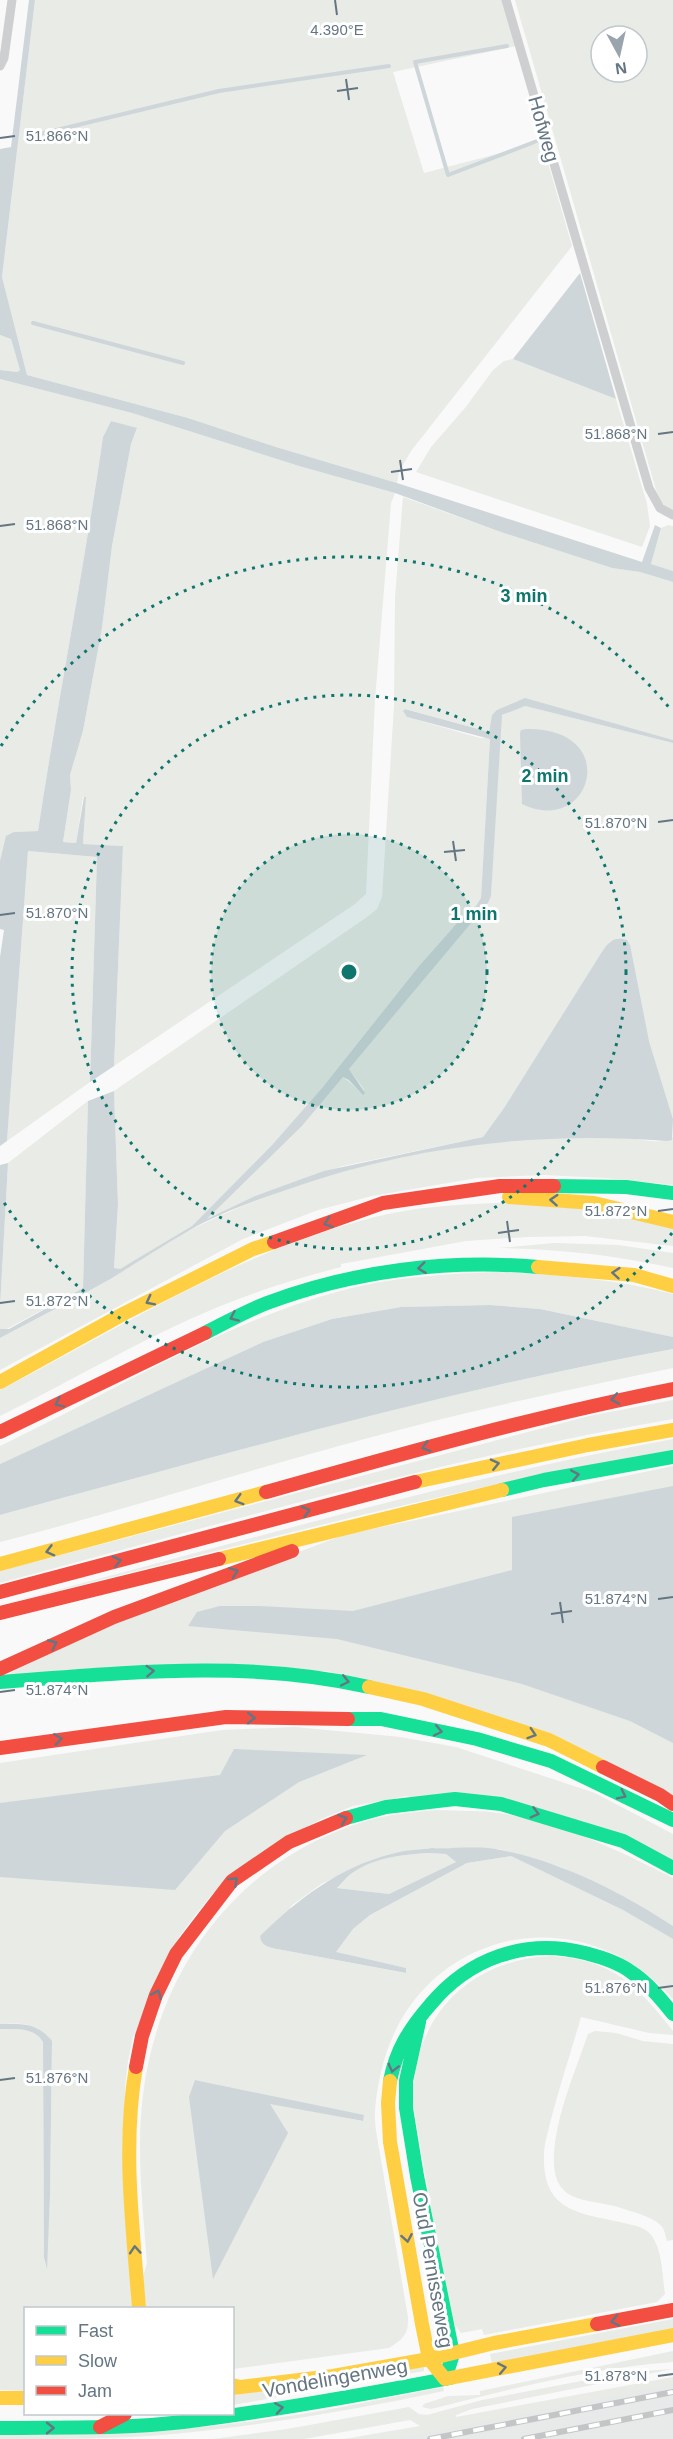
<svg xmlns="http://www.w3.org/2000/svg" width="673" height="2439" viewBox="0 0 673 2439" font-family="Arial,sans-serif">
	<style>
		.built { fill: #e8e9e9 }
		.green { fill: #e8ebe6; fill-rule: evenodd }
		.water { fill: #ced6d9; fill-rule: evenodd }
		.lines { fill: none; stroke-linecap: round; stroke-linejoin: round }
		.stream { stroke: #ced6d9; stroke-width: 4 }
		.street { stroke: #cecfd0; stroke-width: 9 }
		.fast { stroke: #16e098; stroke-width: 14 }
		.slow { stroke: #ffcf43; stroke-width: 14 }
		.jam { stroke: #f24e42; stroke-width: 14 }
		.rail-casing { stroke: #c3c5c6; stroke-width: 6 }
		.rail { stroke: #fff; stroke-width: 4; stroke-dasharray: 11; stroke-linecap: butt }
		.oneway { stroke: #657683 }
		.ticks { fill: none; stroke: #657683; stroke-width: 2 }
		.ring { fill: none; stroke: #0f766e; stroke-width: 3; stroke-dasharray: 3 6 }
		.labels { text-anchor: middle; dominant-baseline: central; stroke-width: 6; stroke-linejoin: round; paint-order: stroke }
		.street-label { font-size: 20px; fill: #657683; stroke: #fff }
		.ticks-label { font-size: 15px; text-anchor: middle; fill: #657683; stroke: #fff; stroke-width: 6; stroke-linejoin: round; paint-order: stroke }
		.centre { fill: #0f766e; stroke: #fff; stroke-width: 3 }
		.ring-label { font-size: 18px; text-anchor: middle; font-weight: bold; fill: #0f766e; stroke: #fff; stroke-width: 6; stroke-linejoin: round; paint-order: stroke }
	</style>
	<rect width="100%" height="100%" fill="#f9f9f9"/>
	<path class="built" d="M673 2379V2439H355Z"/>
	<g class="green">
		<path d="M35 0H503L516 46 393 72 424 173 542 142 572 246 411 451 399 472 397 483 276 447 188 418 27 375 2 277Z"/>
		<path d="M515 0H673V512L662 503 656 490ZM601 36H637V72H601Z"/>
		<path d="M0 335 11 339 20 370 17 372 0 370Z"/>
		<path d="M513 359 616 399 647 504 650 526 642 547 416 472 431 447 465 408 493 370 504 361Z"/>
		<path d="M0 379 132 413 299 466 395 493 391 503 375 700 366 894 355 904 114 1066 123 846 83 844 86 797H83L76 843 63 842 71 790 70 775 83 731 102 628 112 546 131 444 137 429 111 421 103 437C84 569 58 699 38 831L14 832 0 861Z"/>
		<path d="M403 497 498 531 612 568 640 572 673 582V740L544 704 517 701 492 715 489 732 406 709 403 711 407 717 480 738H490L481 898 475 907 457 923 419 966 322 1088 272 1145 192 1226 131 1263 120 1269H114L118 1205 114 1091 367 917 377 909 382 897 394 706 395 598Z"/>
		<path d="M668 525 673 526V571L651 564 661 528Z"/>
		<path d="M525 706 673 743V1119L649 1041 611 940 504 1108 483 1137 343 1166 255 1196 206 1220 302 1126 343 1077 363 1094 364 1089 349 1069 488 903 491 895 500 719C504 711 517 708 525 706Z"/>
		<path d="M28 851 97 857 90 1082 7 1141Z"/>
		<path d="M88 1101 83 1288 3 1331 0 1329V1307L8 1163Z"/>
		<path d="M673 1137V1185L606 1178 544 1175 477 1178 372 1196 318 1210 243 1239 0 1370V1338C39 1317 78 1298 116 1275 142 1260 167 1241 194 1228 279 1187 368 1160 462 1146 515 1138 571 1136 625 1138 638 1138 663 1146 673 1137Z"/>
		<path d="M515 1202 583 1206 673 1225V1246L585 1236 527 1237 466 1241 341 1264V1267C299 1278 259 1290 218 1307 143 1338 73 1380 0 1416V1390C127 1325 251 1243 393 1213 433 1205 474 1204 515 1202Z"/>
		<path d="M554 1243 618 1245 673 1253V1268C614 1255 560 1249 499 1248Z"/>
		<path d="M496 1272C555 1274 616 1279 673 1294V1337L540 1309 490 1305 401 1307 332 1319 263 1342 0 1464V1446C120 1389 234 1314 365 1285 408 1276 452 1274 496 1272Z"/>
		<path d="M673 1349V1368C572 1389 471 1410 372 1437 247 1470 125 1510 0 1542V1515C223 1455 446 1390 673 1349Z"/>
		<path d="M673 1400V1419C445 1458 223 1523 0 1583V1571L589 1416Z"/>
		<path d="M673 1439V1450C446 1489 224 1550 0 1605 225 1547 444 1481 673 1439Z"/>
		<path d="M673 1466V1800L551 1733 327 1671 0 1678 115 1621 344 1535Z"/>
		<path d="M295 1727 400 1737 456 1747 595 1793 673 1834V1864L583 1821 407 1796 353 1806 321 1819 277 1843 211 1895 180 1935 133 2037 128 2061 125 2086 132 2308H26L25 2391 0 2390V2029C16 2029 34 2027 43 2042L44 2258 46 2267 50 2196 52 2042C34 2021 25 2024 0 2024V1763L222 1730Z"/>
		<path d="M436 1810C458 1811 482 1810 505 1814 564 1824 620 1851 673 1878V1926L626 1898 563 1868 499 1849 432 1848 394 1853 371 1860 321 1884 291 1906 277 1949 405 1973 406 1968 335 1953 353 1929 370 1915 467 1863 511 1856 623 1910 673 1939V1999C578 1891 413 1931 381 2072 377 2091 373 2111 376 2131L408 2317C409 2334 403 2339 389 2348L233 2369 232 2308H146L143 2277 147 2263C143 2208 136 2151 143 2095 159 1964 243 1855 373 1819 393 1814 415 1812 436 1810ZM195 2080 364 2116 362 2121 269 2103Z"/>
		<path d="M429 1853 446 1854 456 1862 389 1894 337 1888C342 1883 348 1876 354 1871 375 1858 405 1854 429 1853Z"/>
		<path d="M552 1956C613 1960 637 1985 673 2031V2035L649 2033 581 2017C571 2052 559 2088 550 2123 548 2133 544 2144 544 2155 542 2215 584 2213 628 2224 637 2226 646 2228 652 2236 663 2253 662 2275 665 2294L657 2302 484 2335 482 2329 461 2333 450 2319 414 2109C408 2022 466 1959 552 1956Z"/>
		<path d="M595 2031 616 2033 643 2041 673 2044V2240L667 2241C666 2238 665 2232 663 2228 658 2221 648 2217 640 2214 632 2212 625 2209 618 2207 583 2198 551 2204 554 2153 557 2113 575 2072 588 2034Z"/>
		<path d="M673 2319V2329L492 2364 490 2354Z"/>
		<path d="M673 2351V2362C591 2368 510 2389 431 2409L422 2407 424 2404 448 2396 480 2395V2391Z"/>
		<path d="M424 2367V2371L233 2405 232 2395Z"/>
		<path d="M673 2369 472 2409 456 2415V2417L673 2377V2384L398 2439H344L420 2426 410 2420 304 2439H213L287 2429 409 2407 419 2414 427 2415 482 2400 628 2372Z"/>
		<path d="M443 2387 444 2391C354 2410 264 2425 173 2434 116 2439 58 2439 0 2439V2435C82 2436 164 2432 246 2422 312 2414 378 2400 443 2387Z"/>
	</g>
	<g class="water">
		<path d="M29 0H35L2 277 27 375 188 418 276 447 397 483 642 562 655 525 661 528 651 564 673 571V582L640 572 612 568 498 531 395 493 299 466 132 413 0 379V370L17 372 20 370 11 339 0 335V149L11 147Z"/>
		<path d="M580 273 616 399 513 359Z"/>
		<path d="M111 421 137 428 131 444 112 546 102 628 83 731 70 775 71 790 63 842 76 843 84 797H86L83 844 123 846 114 1066 90 1082 97 857 28 851 7 1141 0 1146V957L4 930 0 929V861L6 836 14 832 38 831C58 699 84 569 103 437Z"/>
		<path d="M525 698 673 740V743L525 706 502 715 491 896 488 903 349 1069 365 1093 363 1095 349 1080 343 1077 302 1126 207 1219 255 1196 324 1171 483 1137 504 1108 600 955C608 943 612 936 627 940L630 945 649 1041 673 1119 672 1140 667 1141C537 1131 409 1146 286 1190 254 1201 220 1213 190 1230 164 1245 138 1262 112 1278 75 1299 37 1318 0 1338V1329H9L83 1288 88 1101 114 1091 118 1205 114 1268 120 1269 192 1226 272 1145 322 1088 419 966 457 923 475 907 481 898 490 739 407 717 403 711 405 709 489 732 492 715 497 710Z"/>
		<path d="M526 729C623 727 592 838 522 804L520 733 521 730Z"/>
		<path d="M8 1163 0 1307V1165Z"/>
		<path d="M490 1305 540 1309 673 1337V1349C446 1390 223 1455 0 1515V1464L263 1342 332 1319 401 1307Z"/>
		<path d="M673 1486V1743L630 1721 522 1684 337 1639 188 1626 197 1612 220 1606H260L353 1611 512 1570V1517Z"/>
		<path d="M234 1749 367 1755 299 1782 225 1831 175 1890 0 1877V1803L220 1775Z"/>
		<path d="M432 1848C454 1849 480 1845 501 1850 562 1862 621 1892 673 1926V1939L623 1910 511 1856 467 1863 370 1915 353 1929 336 1952 406 1968V1973L277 1949C269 1947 261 1946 260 1936 298 1899 338 1868 391 1854 404 1850 418 1850 432 1848ZM429 1853 446 1854 456 1862 389 1894 337 1888C342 1883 348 1875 355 1871 375 1858 405 1854 429 1853Z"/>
		<path d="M0 2024C24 2024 36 2022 52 2041L50 2196 47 2269 44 2258 43 2042C34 2027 16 2029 0 2029Z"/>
		<path d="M195 2080 364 2115 363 2121 270 2104 288 2133 213 2279 189 2097Z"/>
	</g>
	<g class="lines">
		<g class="stream">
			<path d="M507 46 415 62 448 175 537 141"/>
			<path d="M36 135 219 91 389 66"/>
			<path d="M33 323 183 363"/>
		</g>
		<g class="street">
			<path d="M506 0 649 488 660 508 673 515"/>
			<path d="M0 66 4 58 12 0"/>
		</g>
		<g class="fast">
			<path d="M554 1186 626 1187 673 1193"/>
			<path d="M205 1333C225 1323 246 1311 267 1303 352 1271 448 1259 538 1267"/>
			<path d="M502 1490 544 1480 673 1457"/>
			<path d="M0 1682C123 1673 247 1659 369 1687"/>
			<path d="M348 1719H381L477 1739 551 1761 673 1820"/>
			<path d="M346 1818 386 1807 455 1799 501 1804 623 1841 673 1868"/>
			<path d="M419 2022 406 2081V2108L417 2176 453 2354 445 2379"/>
			<path d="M390 2081C396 2050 410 2028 430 2005 469 1958 525 1938 585 1953 601 1957 618 1962 631 1972 648 1983 661 1999 673 2014"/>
			<path d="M0 2428C61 2427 123 2429 183 2422 273 2411 362 2395 450 2378"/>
		</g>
		<g class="slow">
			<path d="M509 1197 594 1203 673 1222"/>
			<path d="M538 1267 634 1275 673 1286"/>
			<path d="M0 1382 125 1313 253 1249 274 1242"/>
			<path d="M415 1482 588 1445 673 1430"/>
			<path d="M219 1559 502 1490"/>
			<path d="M0 1564 266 1492"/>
			<path d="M369 1687 423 1699 549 1740 603 1767"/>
			<path d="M136 2067C122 2146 133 2228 139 2308"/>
			<path d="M390 2081 388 2103 390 2142 422 2324 429 2359 445 2379"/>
			<path d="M450 2378 673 2335"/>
			<path d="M232 2385 240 2387"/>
			<path d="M232 2388 333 2376 429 2359 494 2343 597 2324"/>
			<path d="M0 2398H26"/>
		</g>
		<g class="jam">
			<path d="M274 1242 383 1203 500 1186H554"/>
			<path d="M0 1432 205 1333"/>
			<path d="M266 1492C401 1454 535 1416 673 1389"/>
			<path d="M0 1592 415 1482"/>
			<path d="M0 1613 219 1559"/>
			<path d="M0 1669 114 1617 292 1551"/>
			<path d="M0 1748 226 1717 348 1719"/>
			<path d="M603 1767 660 1795 673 1804"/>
			<path d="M136 2067 142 2036 156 1995 176 1954 232 1881 289 1842 346 1818"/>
			<path d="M597 2324 673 2310"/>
			<path d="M100 2427 125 2414"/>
		</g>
		<g class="rail-casing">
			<g id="rail">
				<path d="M430 2439 673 2392"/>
				<path d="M524 2439 673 2410"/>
			</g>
		</g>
		<use href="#rail" class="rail"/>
	</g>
	<defs><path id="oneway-chevron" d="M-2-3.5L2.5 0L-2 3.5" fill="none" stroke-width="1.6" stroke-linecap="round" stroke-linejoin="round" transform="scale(1.5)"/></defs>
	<g class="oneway">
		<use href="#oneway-chevron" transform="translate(554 1200) rotate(-176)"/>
		<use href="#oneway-chevron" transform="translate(328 1223) rotate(161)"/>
		<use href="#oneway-chevron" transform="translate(422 1268) rotate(173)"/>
		<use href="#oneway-chevron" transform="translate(616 1273) rotate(-175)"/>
		<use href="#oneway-chevron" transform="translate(150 1301) rotate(153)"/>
		<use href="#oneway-chevron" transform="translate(234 1317) rotate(156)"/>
		<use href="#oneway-chevron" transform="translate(615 1399) rotate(170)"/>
		<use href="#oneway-chevron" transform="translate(59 1403) rotate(154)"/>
		<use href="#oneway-chevron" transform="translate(426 1447) rotate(164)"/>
		<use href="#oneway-chevron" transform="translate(495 1464) rotate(-13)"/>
		<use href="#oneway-chevron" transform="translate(575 1475) rotate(-10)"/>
		<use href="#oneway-chevron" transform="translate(239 1500) rotate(164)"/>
		<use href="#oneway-chevron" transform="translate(306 1511) rotate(-15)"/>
		<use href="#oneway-chevron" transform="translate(50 1551) rotate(165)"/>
		<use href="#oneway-chevron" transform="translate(117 1561) rotate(-15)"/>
		<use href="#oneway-chevron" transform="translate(234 1572) rotate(-20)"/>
		<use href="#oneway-chevron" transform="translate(53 1644) rotate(-25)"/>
		<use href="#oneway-chevron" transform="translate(150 1671) rotate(-3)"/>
		<use href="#oneway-chevron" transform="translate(345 1681) rotate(12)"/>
		<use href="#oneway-chevron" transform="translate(251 1718)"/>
		<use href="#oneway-chevron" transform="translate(438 1731) rotate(12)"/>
		<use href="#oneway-chevron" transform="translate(532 1734) rotate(18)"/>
		<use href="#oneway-chevron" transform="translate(58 1739) rotate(-8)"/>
		<use href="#oneway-chevron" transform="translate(622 1795) rotate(26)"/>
		<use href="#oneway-chevron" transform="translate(535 1813) rotate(15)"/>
		<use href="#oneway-chevron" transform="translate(343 1819) rotate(-19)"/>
		<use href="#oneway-chevron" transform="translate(234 1881) rotate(-42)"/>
		<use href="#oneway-chevron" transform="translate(157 1994) rotate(-67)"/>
		<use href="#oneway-chevron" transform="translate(393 2068) rotate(104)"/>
		<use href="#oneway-chevron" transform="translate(407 2238) rotate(80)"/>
		<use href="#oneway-chevron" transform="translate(135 2250) rotate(-94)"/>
		<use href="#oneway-chevron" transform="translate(615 2321) rotate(169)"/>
		<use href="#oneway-chevron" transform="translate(502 2368) rotate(-11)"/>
		<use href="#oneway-chevron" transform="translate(279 2408) rotate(-9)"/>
		<use href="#oneway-chevron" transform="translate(50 2428)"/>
	</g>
	<path class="ticks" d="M335 0 337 15M346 79 349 100M337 91 358 88M0 138 15 136M658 434 673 432M400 460 403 480M391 472 412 469M0 526 15 524M658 822 673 820M453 841 456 861M444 852 465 850M0 915 15 913M658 1211 673 1209M507 1221 510 1242M498 1233 519 1230M0 1303 15 1301M658 1599 673 1597M560 1602 563 1623M551 1614 572 1611M0 1692 15 1690M658 1988 673 1986M0 2080 15 2078M658 2376 673 2374"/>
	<circle cx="349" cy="972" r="138" fill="#0f766e" fill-opacity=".12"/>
	<g class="ring">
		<circle cx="349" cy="972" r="138"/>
		<circle cx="349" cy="972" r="277"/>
		<path d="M672 1233A415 415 0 0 1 1 1198M1 746A415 415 0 0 1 672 711"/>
	</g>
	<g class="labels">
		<g class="street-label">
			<text transform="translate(544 129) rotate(74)">Hofweg</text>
			<text transform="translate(433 2270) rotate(80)">Oud Pernisseweg</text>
			<text transform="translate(335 2378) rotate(-10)">Vondelingenweg</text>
		</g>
	</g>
	<g class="ticks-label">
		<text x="337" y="35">4.390°E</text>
		<text x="57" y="141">51.866°N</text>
		<text x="616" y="439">51.868°N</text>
		<text x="57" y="530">51.868°N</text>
		<text x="616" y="828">51.870°N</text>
		<text x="57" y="918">51.870°N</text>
		<text x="616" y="1216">51.872°N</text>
		<text x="57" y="1306">51.872°N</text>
		<text x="616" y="1604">51.874°N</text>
		<text x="57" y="1695">51.874°N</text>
		<text x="616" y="1993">51.876°N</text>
		<text x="57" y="2083">51.876°N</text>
		<text x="616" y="2381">51.878°N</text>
	</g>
	<circle cx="349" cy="972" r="9" class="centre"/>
	<g class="ring-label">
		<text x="524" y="602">3 min</text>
		<text x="545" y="782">2 min</text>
		<text x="474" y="920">1 min</text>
	</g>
	<rect x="24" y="2307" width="210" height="108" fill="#ffffff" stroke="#c1c8cd" stroke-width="1.5"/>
	<rect x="36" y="2326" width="30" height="9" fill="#16e098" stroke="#c1c8cd" stroke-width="1.5"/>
	<text x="78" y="2337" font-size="18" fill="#657683">Fast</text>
	<rect x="36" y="2356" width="30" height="9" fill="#ffcf43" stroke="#c1c8cd" stroke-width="1.5"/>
	<text x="78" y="2367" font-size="18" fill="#657683">Slow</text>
	<rect x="36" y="2386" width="30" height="9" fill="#f24e42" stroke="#c1c8cd" stroke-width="1.5"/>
	<text x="78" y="2397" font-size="18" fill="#657683">Jam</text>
	<g transform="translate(619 54) rotate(172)"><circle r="28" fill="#ffffff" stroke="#c1c8cd" stroke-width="1.5"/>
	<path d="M0-4.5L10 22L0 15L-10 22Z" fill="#99a4ac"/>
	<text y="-9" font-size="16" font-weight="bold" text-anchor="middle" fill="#657683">N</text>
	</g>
</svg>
